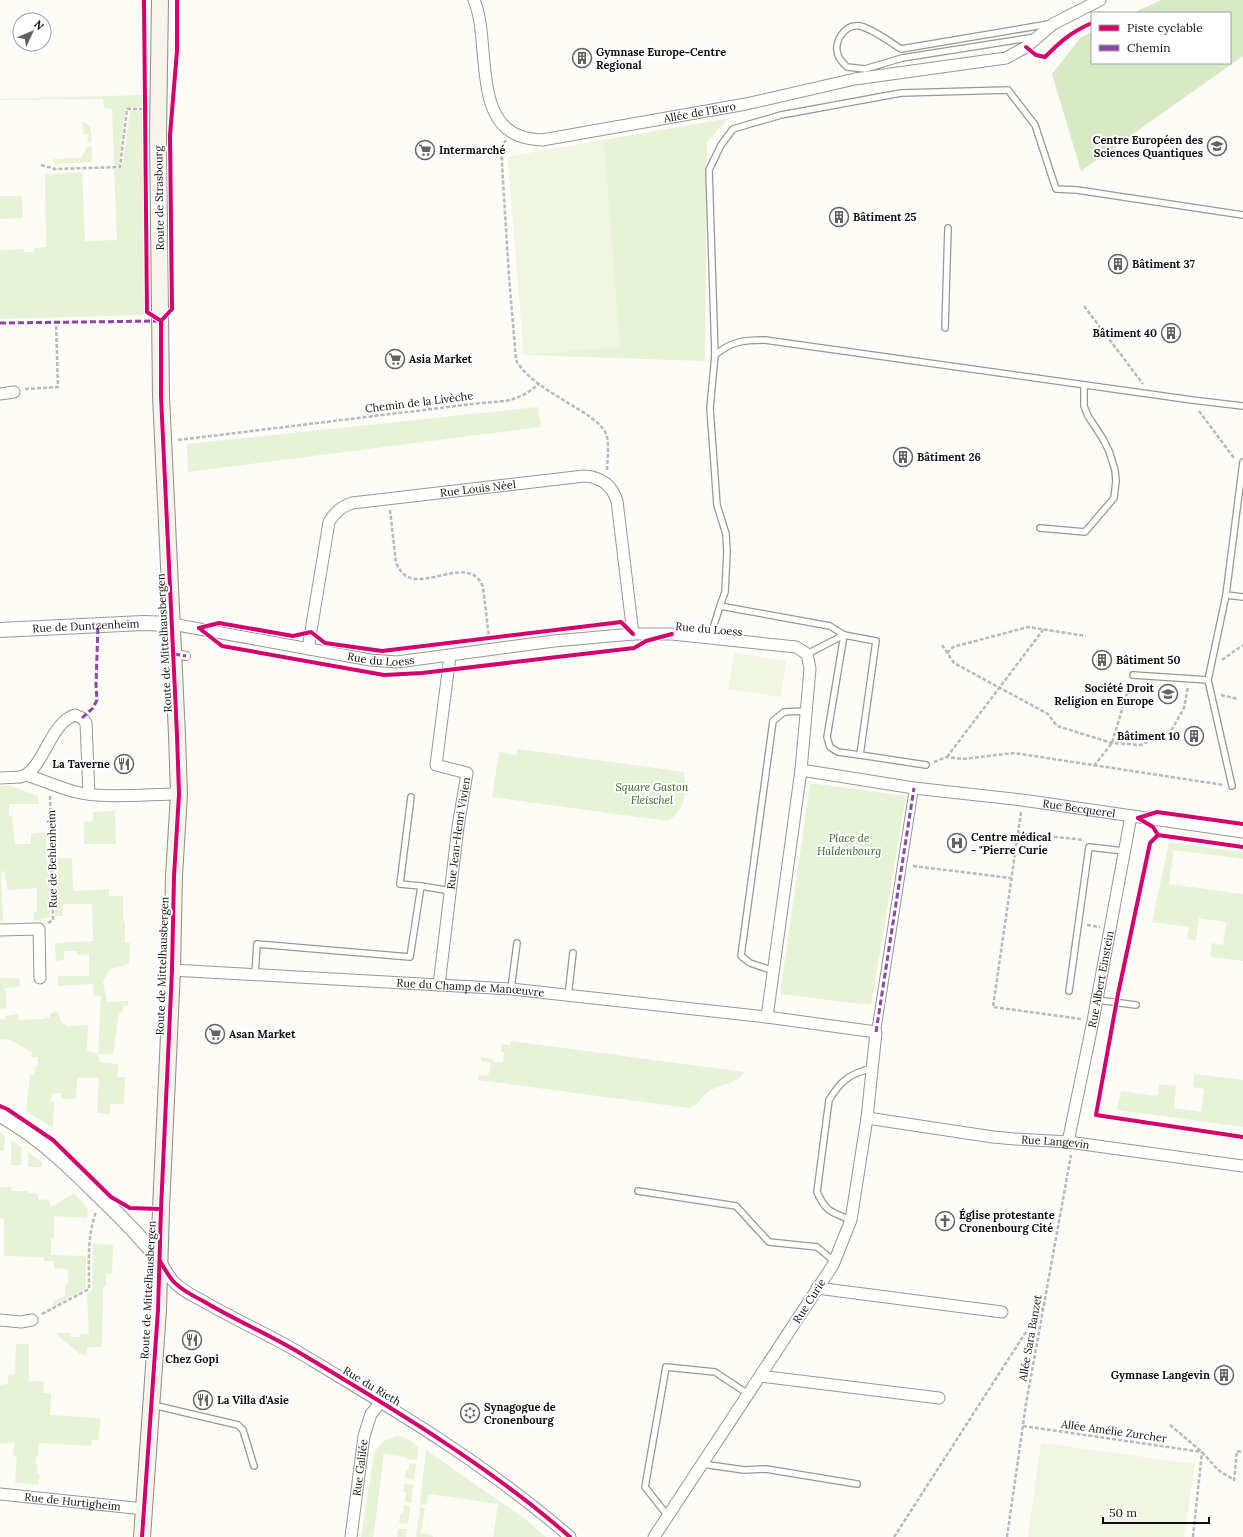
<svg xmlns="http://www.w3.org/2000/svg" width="1243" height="1537" viewBox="0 0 1243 1537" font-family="Lora,serif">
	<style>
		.green { fill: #e7f3d7 }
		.forest { fill: #d8eac5 }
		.pitch { fill: #f0f6e1 }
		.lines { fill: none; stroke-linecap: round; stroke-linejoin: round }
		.service-casing { stroke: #979795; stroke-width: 8 }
		.pedestrian-casing { stroke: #979795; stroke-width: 10 }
		.minor-casing { stroke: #979795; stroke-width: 13 }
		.tertiary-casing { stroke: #979795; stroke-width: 16 }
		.secondary-casing { stroke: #8e8d8b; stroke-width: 18 }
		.path { stroke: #b9b9b8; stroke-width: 2.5; stroke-dasharray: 4 2; stroke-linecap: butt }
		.service { stroke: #fffffe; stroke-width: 5.5 }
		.pedestrian { stroke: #fffffe; stroke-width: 8 }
		.minor { stroke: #fffffe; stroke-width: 11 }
		.tertiary { stroke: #fffffe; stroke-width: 14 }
		.secondary { stroke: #f6f4eb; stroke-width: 16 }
		.quiet { stroke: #8e44ad; stroke-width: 3; stroke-dasharray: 6 3; stroke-linecap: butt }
		.cycleway-casing { stroke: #fff; stroke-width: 6 }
		.cycleway { stroke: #d6006c; stroke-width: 4 }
		.labels { text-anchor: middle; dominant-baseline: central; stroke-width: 4; stroke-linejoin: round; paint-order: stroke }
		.poi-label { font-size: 11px; font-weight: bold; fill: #111; stroke: #fff; text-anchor: start }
		.street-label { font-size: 11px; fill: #111; stroke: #fff }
		.park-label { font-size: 11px; font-style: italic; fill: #2f6b1f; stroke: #fff }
	</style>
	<rect width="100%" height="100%" fill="#fdfcf7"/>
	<g class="green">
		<path d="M142 95V107L125 108 119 165H114L112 109 104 108 103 99 0 100V99Z"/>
		<path d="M130 111H142L146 313 142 315 0 319V250L24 249V252H34V248L46 247 45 174 82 172 85 241 117 240 114 169 122 168Z"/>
		<path d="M729 118 707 142 705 361 524 355 508 157Z"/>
		<path d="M82 121 90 126 92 142H87L89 134 83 135Z"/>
		<path d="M92 146V161L90 162 54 164V159L81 158 87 147Z"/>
		<path d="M0 196H22L23 218 0 219Z"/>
		<path d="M538 407 541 427 188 472 187 444Z"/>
		<path d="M518 749 684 772C687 791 685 812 667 821L492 797 499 752 516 755Z"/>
		<path d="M810 783 906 796 871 1005 780 994Z"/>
		<path d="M0 786H11L38 796 39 804H9V816H12L15 844H31V834L46 832 50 917 34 921 33 912H37V888L7 890 5 871 1 872 3 921H0Z"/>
		<path d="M115 811 116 844H84V822L93 821V812Z"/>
		<path d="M1169 842 1243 852V859L1174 850 1169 884 1243 894V961L1210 957 1212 943 1223 945 1226 922 1199 918 1196 940 1187 939 1189 927 1152 922Z"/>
		<path d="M54 858H72L73 891 109 889V896H123V921H125V943H130L129 964 110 969 103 982 107 1002 128 1001V1006H123V1011L119 1013 113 1054H98L99 1062 118 1064 117 1077H125L124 1104H110V1114L97 1113 99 1078H77L76 1097 72 1099 61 1098V1093H52L51 1101H54L53 1128 26 1111 30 1075H34L35 1067H38V1057H31L32 1052 10 1040 0 1039V1019L6 1020V1016L18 1014V1020L43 1019 50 1017V1014L56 1011 59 1014 61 1022 67 1026 88 1025 87 1051 98 1053 101 997 94 995 93 984 58 986V976H89V954L77 955V951H64V960L56 961 55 943 93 941 92 904H63V916H55Z"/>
		<path d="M0 978H19L20 987 5 988 7 1008 0 1009Z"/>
		<path d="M511 1041 744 1072C738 1084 720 1084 709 1091 701 1096 698 1107 688 1108L478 1080 479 1075 488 1076 491 1063 481 1061V1057L493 1059 494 1062 503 1063 504 1052H501L502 1044 510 1045Z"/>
		<path d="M1194 1074 1243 1080V1127L1117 1110 1121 1091 1158 1096 1159 1084 1176 1086 1174 1108 1201 1112 1204 1089 1193 1087Z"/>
		<path d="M0 1133 5 1136 4 1151H0Z"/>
		<path d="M11 1140 22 1148 21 1165H11Z"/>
		<path d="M28 1152 42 1162V1167H28Z"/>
		<path d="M0 1187H11V1191H28V1193H36V1194H38L39 1200 49 1199 51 1207 74 1193 88 1208 87 1218 54 1216V1238L51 1239V1255L86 1256V1288L53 1307 54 1301 65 1296V1285L68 1283V1269L54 1268V1261H44V1257L4 1256V1219H0Z"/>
		<path d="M93 1243 113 1245 112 1274H106V1286L103 1287V1307L102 1347H87V1355L80 1354 55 1333H71V1337H80L81 1334H89L87 1293 92 1290Z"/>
		<path d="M16 1344H29V1381L44 1382 43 1393H51L50 1415 97 1418 101 1419 98 1440H92L91 1446 39 1443 38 1457H36V1465H38L37 1473 40 1474 38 1485 15 1482 17 1457 13 1456 15 1443 8 1442 7 1444 0 1443V1385L8 1384V1375L15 1374Z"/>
		<path d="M396 1436C406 1436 411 1441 418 1447L417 1460 407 1459V1457L384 1454 374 1534 373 1537H361L374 1453 382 1442Z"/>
		<path d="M426 1450 528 1521 546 1537H493L498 1504 429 1494 426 1505 420 1504Z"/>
		<path d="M410 1463 416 1464 414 1480 405 1478 406 1470H409Z"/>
		<path d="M404 1484 413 1485 411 1503 405 1501 406 1492H403Z"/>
		<path d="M404 1506H410L408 1524 399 1523 400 1515H403Z"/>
		<path d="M420 1507 425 1508 421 1533 433 1535V1537H417L416 1536Z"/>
		<path d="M398 1529H407L406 1537H397Z"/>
	</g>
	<path class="forest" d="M1161 0H1243V56L1081 171 1052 74 1081 37 1092 32V63H1230V13H1133Z"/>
	<g class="pitch">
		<path d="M604 141 620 347 524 355 508 157Z"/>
		<path d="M734 653 786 661 781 697 728 689Z"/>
		<path d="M1041 1443 1195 1464 1184 1537H1028Z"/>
	</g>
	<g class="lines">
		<g class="service-casing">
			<g id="service">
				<path d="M1035 37 902 58 865 69 847 67C844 64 839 59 838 55 833 42 845 23 860 26 873 29 890 42 901 49L1049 24"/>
				<path d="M945 328 948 228"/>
				<path d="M715 355C732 341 744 340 765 340L1192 400 1243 406"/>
				<path d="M1243 462 1226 595 1243 597"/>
				<path d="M1040 528 1085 532 1114 498 1116 481 1115 470 1109 451 1103 439 1088 416 1084 406V385"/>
				<path d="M710 638 720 606"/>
				<path d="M807 654 844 635 876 641 860 755 926 765"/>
				<path d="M1133 675 1208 680 1232 786"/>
				<path d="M1208 680 1226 595"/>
				<path d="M860 755 838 752 830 747 827 737 844 635 830 626 720 606 725 592 727 552 726 534 717 505 710 408 715 355 709 170 721 145 733 129 781 115 901 93 1008 90 1035 125 1056 189 1077 190 1243 215"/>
				<path d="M411 797 400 884 421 886"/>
				<path d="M774 971 750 963 741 956 773 721 784 712 806 711"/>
				<path d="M255 975 257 944 410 957 421 886 451 891"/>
				<path d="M511 989 517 943"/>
				<path d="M1069 991 1089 847 1124 851"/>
				<path d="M568 996 573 953"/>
				<path d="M1097 1000 1136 1005"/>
				<path d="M638 1191 736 1206 769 1242 817 1247 834 1261"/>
				<path d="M851 1220C831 1212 826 1212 817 1192L829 1100C841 1080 850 1074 872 1068"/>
				<path d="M153 1405 238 1425 243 1430 254 1466"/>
				<path d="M702 1464 744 1470 766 1469 857 1484"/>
				<path d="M668 1516 645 1487 666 1367 715 1372 748 1394"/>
			</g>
		</g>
		<g class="pedestrian-casing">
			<g id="pedestrian">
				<path d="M174 654 186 656"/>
				<path d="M876 1032 914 788"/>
			</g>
		</g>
		<g class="minor-casing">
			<g id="minor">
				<path id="s1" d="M474 0C491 39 472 119 520 136 527 139 534 139 542 140L746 104 855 79 1006 58 1026 47 1053 24 1100 0"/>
				<path d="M0 394 14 392"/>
				<path id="s2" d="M172 624 370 660 397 662 554 641 633 634H672L796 647 807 654 810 669 801 770"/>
				<path id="s3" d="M308 649 329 522C335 512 341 507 352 503L584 476C601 477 612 485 617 501L633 634"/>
				<path d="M26 775C47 759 51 723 75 715L82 718 86 723 89 794"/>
				<path d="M0 778 20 777 26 775C43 780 59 788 76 792 104 799 149 794 179 794"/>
				<path d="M0 930 39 929 40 978"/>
				<path id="s4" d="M172 970 511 989 767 1017 876 1032 867 1118 851 1220 833 1265 654 1537"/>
				<path id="s5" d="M439 985 458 827 467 773 436 765 450 656"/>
				<path id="s6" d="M767 1017 801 770 914 788 1022 800 1243 832"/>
				<path id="s7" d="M867 1118 993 1137 1015 1139 1068 1142 1243 1166"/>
				<path id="s8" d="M1068 1142 1093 1021 1131 816"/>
				<path d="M160 1261C164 1268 168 1275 173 1281 181 1290 193 1296 203 1301 235 1320 268 1334 300 1353 393 1409 488 1465 570 1537"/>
				<path d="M817 1288 1002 1312"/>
				<path d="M0 1320 21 1322 32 1320"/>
				<path d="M760 1376 939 1398"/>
				<path id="s9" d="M0 1494 144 1509"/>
				<path id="s10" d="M351 1537 364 1436 371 1414 381 1402"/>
			</g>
		</g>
		<g class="tertiary-casing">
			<g id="tertiary">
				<path id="s11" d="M0 630 143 623 172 624"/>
				<path d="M0 1115C38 1136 67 1164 97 1194 119 1215 141 1237 160 1261"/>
			</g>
		</g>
		<g class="secondary-casing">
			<path id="secondary" d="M142 1537 158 1310 161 1209 172 970 174 876 179 794 177 735 161 396 158 135 160 0"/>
		</g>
		<g class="path">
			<path d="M506 140 501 148 509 277 516 360C527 382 567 401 589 416 595 421 603 426 606 434 610 445 607 460 607 471"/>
			<path d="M41 165 55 169 120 167 127 109H145"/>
			<path d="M1084 306 1143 384"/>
			<path d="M25 389 58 387 56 323"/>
			<path d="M1199 411 1234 458"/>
			<path d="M178 440 481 403C508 401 517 402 539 384"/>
			<path d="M390 510 396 563C399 569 402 574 408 577 429 587 471 555 483 587L489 637"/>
			<path d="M942 645 954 663 1048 714 1057 726 1112 743 1141 745 1171 731 1184 708 1188 687"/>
			<path d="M947 653 953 647 1028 627 1086 636"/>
			<path d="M1222 660 1243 645"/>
			<path d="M1221 695 1238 699"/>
			<path d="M947 757 1043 630"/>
			<path d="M934 762 947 757 963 759 1014 753 1224 785"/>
			<path d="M1094 766 1112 743 1130 683"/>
			<path d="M1021 812 993 1007 1081 1019"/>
			<path d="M1018 833 1084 840"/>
			<path d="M913 866 1011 878"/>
			<path d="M48 923 53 920 50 795"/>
			<path d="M1087 925 1100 927"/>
			<path d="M42 1314 89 1289C89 1263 87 1236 96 1212"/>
			<path d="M1170 1425 1202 1452 1218 1470 1234 1480 1237 1451 1243 1452"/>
			<path d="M1023 1426 1202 1452"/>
			<path d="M894 1537 1042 1307"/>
			<path d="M1007 1537 1026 1404 1071 1155"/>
			<path d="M1193 1537 1202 1452"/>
		</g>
		<use href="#service" class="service"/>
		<use href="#pedestrian" class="pedestrian"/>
		<use href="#minor" class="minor"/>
		<use href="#tertiary" class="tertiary"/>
		<use href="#secondary" class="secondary"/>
		<g class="quiet">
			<path d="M0 323 159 321"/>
			<path d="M174 654 186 656"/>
			<path d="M82 718 93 708 97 700 96 684 98 626"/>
			<path d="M876 1032 914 788"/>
		</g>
		<g class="cycleway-casing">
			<g id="cycleway">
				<path d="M144 0 147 312 161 321"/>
				<path d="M1026 47 1036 55 1045 57C1061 41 1071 32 1092 23"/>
				<path d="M161 321 172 309 170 135 177 51V0"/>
				<path d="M199 628 222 646 384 675 422 673 634 648 646 641 672 634"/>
				<path d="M199 628 219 623 293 636 311 632 325 643 382 651 621 622 633 634"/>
				<path d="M1138 818 1153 827 1158 835 1243 847"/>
				<path d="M1138 818 1157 812 1243 824"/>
				<path d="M1158 835 1150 843 1118 994 1096 1115 1243 1137"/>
				<path d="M0 1106 7 1109 53 1140 111 1197 130 1208 161 1209"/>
				<path d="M160 1261C164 1268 168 1275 173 1281 181 1290 193 1296 203 1301 235 1320 268 1334 300 1353 393 1409 488 1465 570 1537"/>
				<path d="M142 1537 158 1310 161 1209 172 970 174 876 179 794 177 735 161 396V321"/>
			</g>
		</g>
		<use href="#cycleway" class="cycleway"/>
	</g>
	<defs>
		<g id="building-ring" transform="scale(1)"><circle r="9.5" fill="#fff" stroke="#646362" stroke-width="1.5"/><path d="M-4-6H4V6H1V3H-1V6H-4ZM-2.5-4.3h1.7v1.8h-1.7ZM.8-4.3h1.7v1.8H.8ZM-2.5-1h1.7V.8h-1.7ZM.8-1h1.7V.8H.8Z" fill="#646362"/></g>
		<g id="university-ring" transform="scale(1)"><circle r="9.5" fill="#fff" stroke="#646362" stroke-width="1.5"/><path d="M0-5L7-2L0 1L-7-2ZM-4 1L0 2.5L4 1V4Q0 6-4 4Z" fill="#646362"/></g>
		<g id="supermarket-ring" transform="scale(1)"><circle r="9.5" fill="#fff" stroke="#646362" stroke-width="1.5"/><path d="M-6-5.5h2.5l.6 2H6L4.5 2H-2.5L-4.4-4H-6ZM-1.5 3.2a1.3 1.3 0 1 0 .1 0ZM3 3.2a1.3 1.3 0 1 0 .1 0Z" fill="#646362"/></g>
		<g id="restaurant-ring" transform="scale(1)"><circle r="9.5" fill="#fff" stroke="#646362" stroke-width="1.5"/><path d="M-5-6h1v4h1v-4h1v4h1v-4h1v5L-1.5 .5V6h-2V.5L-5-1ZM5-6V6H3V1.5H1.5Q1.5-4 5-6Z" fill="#646362"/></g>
		<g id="hospital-ring" transform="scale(1)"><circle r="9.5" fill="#fff" stroke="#646362" stroke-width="1.5"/><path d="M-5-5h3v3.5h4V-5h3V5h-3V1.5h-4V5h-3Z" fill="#646362"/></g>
		<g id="church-ring" transform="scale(1)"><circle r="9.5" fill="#fff" stroke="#646362" stroke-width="1.5"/><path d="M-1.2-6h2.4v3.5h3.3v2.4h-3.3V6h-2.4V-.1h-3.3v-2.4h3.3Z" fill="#646362"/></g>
		<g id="synagogue-ring" transform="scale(1)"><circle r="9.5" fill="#fff" stroke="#646362" stroke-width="1.5"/><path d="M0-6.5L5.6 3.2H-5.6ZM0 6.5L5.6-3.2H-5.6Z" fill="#646362"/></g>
	</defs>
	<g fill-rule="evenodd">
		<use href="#building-ring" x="582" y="58"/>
		<use href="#university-ring" x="1217" y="146"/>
		<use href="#supermarket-ring" x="425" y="150"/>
		<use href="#building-ring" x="839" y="217"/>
		<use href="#building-ring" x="1118" y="264"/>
		<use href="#building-ring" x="1171" y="333"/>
		<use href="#supermarket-ring" x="395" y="359"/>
		<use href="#building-ring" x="903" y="457"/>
		<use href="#building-ring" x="1102" y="660"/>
		<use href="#university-ring" x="1168" y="694"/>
		<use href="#building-ring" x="1194" y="736"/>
		<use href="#restaurant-ring" x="124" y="764"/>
		<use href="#hospital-ring" x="957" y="843"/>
		<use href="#supermarket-ring" x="215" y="1034"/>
		<use href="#church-ring" x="945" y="1221"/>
		<use href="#restaurant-ring" x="192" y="1340"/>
		<use href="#building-ring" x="1224" y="1375"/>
		<use href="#restaurant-ring" x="203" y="1400"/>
		<use href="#synagogue-ring" x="470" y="1413"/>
	</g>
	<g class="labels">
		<g class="poi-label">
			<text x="596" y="52">Gymnase Europe-Centre<tspan x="596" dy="13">Regional</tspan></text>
			<text x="1203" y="140" text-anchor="end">Centre Européen des<tspan x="1203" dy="13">Sciences Quantiques</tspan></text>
			<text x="439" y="150">Intermarché</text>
			<text x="853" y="217">Bâtiment 25</text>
			<text x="1132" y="264">Bâtiment 37</text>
			<text x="1157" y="333" text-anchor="end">Bâtiment 40</text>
			<text x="409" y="359">Asia Market</text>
			<text x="917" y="457">Bâtiment 26</text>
			<text x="1116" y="660">Bâtiment 50</text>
			<text x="1154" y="688" text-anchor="end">Société Droit<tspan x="1154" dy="13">Religion en Europe</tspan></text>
			<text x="1180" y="736" text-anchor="end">Bâtiment 10</text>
			<text x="110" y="764" text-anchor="end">La Taverne</text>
			<text x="971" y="837">Centre médical<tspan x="971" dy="13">- "Pierre Curie</tspan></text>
			<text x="229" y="1034">Asan Market</text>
			<text x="959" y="1215">Église protestante<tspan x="959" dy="13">Cronenbourg Cité</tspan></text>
			<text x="192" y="1359" text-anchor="middle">Chez Gopi</text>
			<text x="1210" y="1375" text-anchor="end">Gymnase Langevin</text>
			<text x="217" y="1400">La Villa d'Asie</text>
			<text x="484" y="1407">Synagogue de<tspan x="484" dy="13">Cronenbourg</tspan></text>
		</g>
		<g class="street-label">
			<text stroke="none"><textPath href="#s1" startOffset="333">Allée de l'Euro</textPath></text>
			<text transform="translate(159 198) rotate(-91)">Route de Strasbourg</text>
			<text transform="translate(419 402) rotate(-7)">Chemin de la Livèche</text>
			<text stroke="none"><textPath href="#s3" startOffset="286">Rue Louis Néel</textPath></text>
			<text stroke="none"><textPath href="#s11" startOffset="86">Rue de Duntzenheim</textPath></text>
			<text transform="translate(709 629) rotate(5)">Rue du Loess</text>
			<text transform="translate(164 643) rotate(-93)">Route de Mittelhausbergen</text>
			<text stroke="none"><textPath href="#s2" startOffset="212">Rue du Loess</textPath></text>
			<text stroke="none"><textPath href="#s6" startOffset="530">Rue Becquerel</textPath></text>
			<text stroke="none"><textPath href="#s5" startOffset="153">Rue Jean-Henri Vivien</textPath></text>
			<text transform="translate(52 859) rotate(-91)">Rue de Behlenheim</text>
			<text transform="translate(162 966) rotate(-88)">Route de Mittelhausbergen</text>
			<text stroke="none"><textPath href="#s8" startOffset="166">Rue Albert Einstein</textPath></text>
			<text stroke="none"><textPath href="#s4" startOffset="299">Rue du Champ de Manœuvre</textPath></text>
			<text stroke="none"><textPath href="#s7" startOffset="190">Rue Langevin</textPath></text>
			<text transform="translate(148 1290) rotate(-87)">Route de Mittelhausbergen</text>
			<text transform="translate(809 1301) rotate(-57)">Rue Curie</text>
			<text transform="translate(1030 1338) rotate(-80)">Allée Sara Banzet</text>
			<text transform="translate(372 1386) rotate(31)">Rue du Rieth</text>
			<text transform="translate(1114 1431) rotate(8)">Allée Amélie Zurcher</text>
			<text stroke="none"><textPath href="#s10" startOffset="70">Rue Galilée</textPath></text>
			<text stroke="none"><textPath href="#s9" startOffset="73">Rue de Hurtigheim</textPath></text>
		</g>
		<g class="park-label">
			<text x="652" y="787">Square Gaston<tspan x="652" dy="13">Fleischel</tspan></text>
			<text x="849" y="838">Place de<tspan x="849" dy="13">Haldenbourg</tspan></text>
		</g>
	</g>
	<rect x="1091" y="12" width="140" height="52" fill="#ffffff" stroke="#a0a0a0"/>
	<rect x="1099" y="25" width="20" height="6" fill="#d6006c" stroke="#a0a0a0"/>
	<text x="1127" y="32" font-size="12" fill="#111111">Piste cyclable</text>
	<rect x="1099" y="45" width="20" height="6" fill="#8e44ad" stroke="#a0a0a0"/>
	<text x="1127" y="52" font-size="12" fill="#111111">Chemin</text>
	<g transform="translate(32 32) rotate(46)"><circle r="19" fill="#ffffff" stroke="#a0a0a0"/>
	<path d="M0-3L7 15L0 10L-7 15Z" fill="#646362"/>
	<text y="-6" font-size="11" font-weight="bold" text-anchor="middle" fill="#111111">N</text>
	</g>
	<path d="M1103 1517v6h106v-6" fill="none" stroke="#111111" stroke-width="2"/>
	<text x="1109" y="1517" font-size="12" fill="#111111" stroke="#ffffff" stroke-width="3" paint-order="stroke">50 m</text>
</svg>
